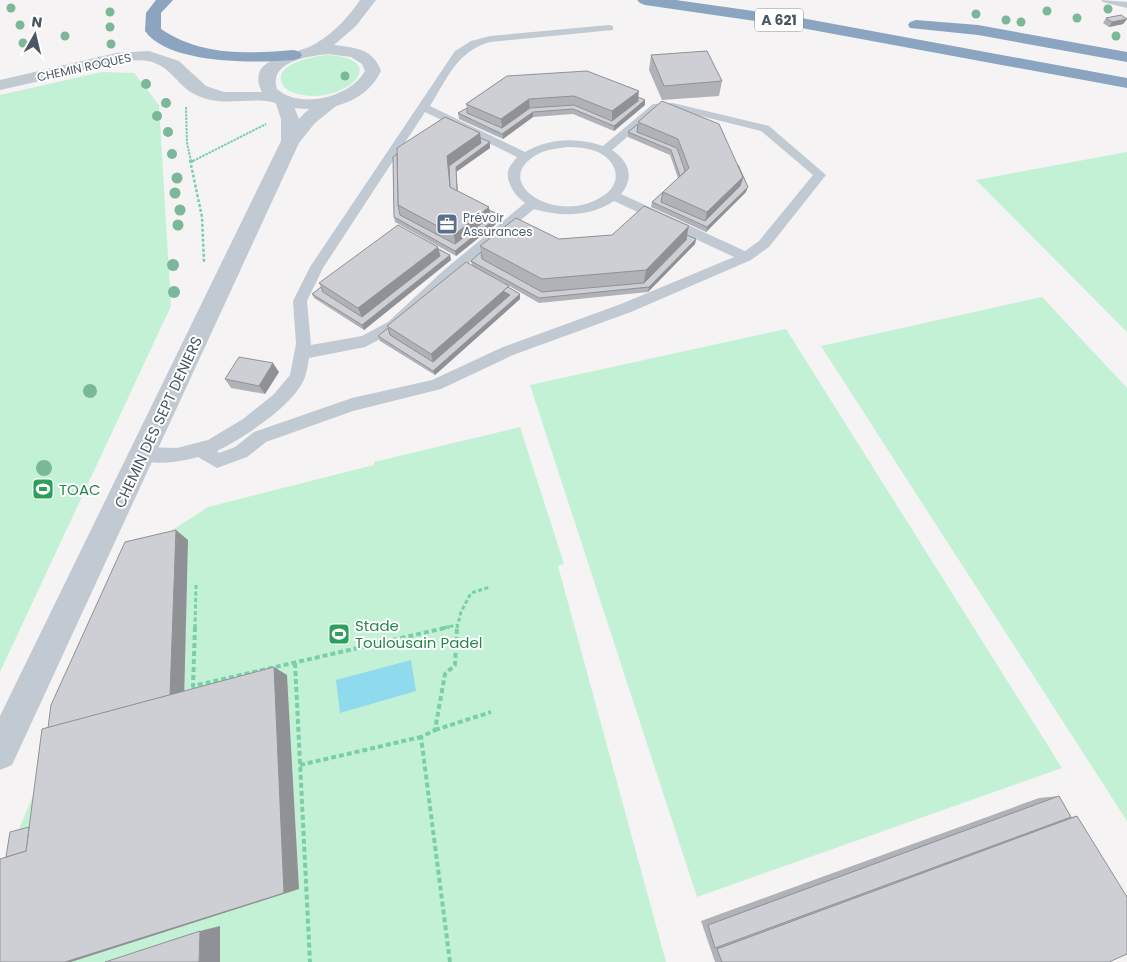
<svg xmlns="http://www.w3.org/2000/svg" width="1127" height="962" viewBox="0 0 1127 962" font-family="Poppins,sans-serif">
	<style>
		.green { fill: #c3f1d5 }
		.water { fill: #90daee }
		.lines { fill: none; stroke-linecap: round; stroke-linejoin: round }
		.path-far3 { stroke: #7ad0a6; stroke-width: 2; stroke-dasharray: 2.5 1; stroke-linecap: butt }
		.path-far2 { stroke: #7ad0a6; stroke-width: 2.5; stroke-dasharray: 3 2; stroke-linecap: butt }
		.path-far1 { stroke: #7ad0a6; stroke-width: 3; stroke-dasharray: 4 2.5; stroke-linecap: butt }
		.path { stroke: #7ad0a6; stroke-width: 4; stroke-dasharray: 5 3; stroke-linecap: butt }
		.service { fill: #c1cad2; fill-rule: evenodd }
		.minor { fill: #c1cad2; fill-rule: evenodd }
		.tertiary { fill: #c1cad2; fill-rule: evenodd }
		.motorway { fill: #8ba5c1; fill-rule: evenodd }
		.tree { fill: #7bb799 }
		.wall { fill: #b0b2b7 }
		.shaded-wall { fill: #909195 }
		.building { fill: #cdcfd5; stroke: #909195 }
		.labels { text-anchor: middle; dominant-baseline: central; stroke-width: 4; stroke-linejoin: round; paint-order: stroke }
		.far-street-label { font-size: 12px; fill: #4a5661; stroke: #fff }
		.far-service-label { font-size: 12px; fill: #4e5e75; stroke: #fff; text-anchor: start }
		.shield { fill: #fff; stroke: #808990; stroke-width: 1 }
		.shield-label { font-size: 14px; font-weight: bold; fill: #4a5661 }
		.street-label { font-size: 15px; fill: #4a5661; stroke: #fff }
		.leisure-label { font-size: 15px; fill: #27864d; stroke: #fff; text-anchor: start }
	</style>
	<rect width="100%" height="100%" fill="#f5f3f3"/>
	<g class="green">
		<path d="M327 55C393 59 346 103 303 95 296 94 287 92 283 85 271 64 315 56 327 55Z"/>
		<path d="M102 72 134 73 159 105 171 306 0 672V95Z"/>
		<path d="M1127 152V332L976 180Z"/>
		<path d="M1042 297 1127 388V821L821 346Z"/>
		<path d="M786 329 1062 768 697 897 530 385Z"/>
		<path d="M520 427 564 564 558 566 666 962H0L18 832 131 557 208 507 374 465V462Z"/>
	</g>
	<path class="water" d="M411 660 416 691 340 713 336 680Z"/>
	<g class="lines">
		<g class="path-far3">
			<path d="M186 107 187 143 191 161"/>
			<path d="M193 161 266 124"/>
		</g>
		<g class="path-far2">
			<path d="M190 160 202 217 204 262"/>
			<path d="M191 162 195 160"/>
		</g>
		<g class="path-far1">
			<path d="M195 628 196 585"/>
			<path d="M443 628 457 625"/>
			<path d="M457 628 461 612 471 593 490 587"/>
		</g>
		<g class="path">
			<path d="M195 627 193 686 449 627"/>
			<path d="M295 663 310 962"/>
			<path d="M435 730 491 712"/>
			<path d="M300 765 421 737"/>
			<path d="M450 962 421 737 435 730 445 674 455 665 457 627"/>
		</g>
		<g class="service">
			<path d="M1101 0 1127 2V8L1103 2Z"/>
			<path d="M609 25 613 26V30L490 42C457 51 447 79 430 106L525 152C549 138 577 137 603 146L653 104 673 103 769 126 826 175 769 247 751 260 631 312 513 355 441 389 353 411 266 442 247 457 217 468 198 457C179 462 156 466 136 459L133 454 136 449 142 447 177 448 208 440 243 419 274 394 290 375 296 344 293 301 310 267 455 51 471 41 490 36ZM660 109H673L761 131 813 175 759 241 745 251 621 194C635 178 629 161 612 150ZM425 112 517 157C514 161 509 167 508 171 506 183 516 197 525 203L444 270 388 322 362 336 311 345 307 301 323 268ZM568 147C578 147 588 148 598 152 618 162 623 183 603 196 555 228 484 179 542 152 550 149 560 148 568 147ZM614 201 734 257 621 304 503 347 432 380 352 398 254 432 235 447 219 453 217 451C243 438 295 405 305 377 307 371 308 364 309 358L365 347 398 330 454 276 534 209C561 217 590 217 614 201Z"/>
		</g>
		<path class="minor" d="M284 96 290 97 299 119C308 109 324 95 338 98L341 102 315 123 299 143 12 765 0 770V716L281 141V119L275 101 278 97Z"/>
		<path class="tertiary" d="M360 0H376L356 26 334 45C355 48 373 48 381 71 365 104 328 112 294 108 286 108 279 104 272 102 246 97 220 108 194 94 176 84 171 66 148 61 130 58 103 66 85 70 57 77 28 84 0 90V80L116 53 149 51 179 61 206 86 224 92H262C245 59 290 55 309 47 329 38 348 18 360 0ZM328 54 351 57 362 64 365 71C351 97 300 110 277 89 268 62 308 56 328 54Z"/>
		<g class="motorway">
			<path d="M156 0H173L161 13V29C201 56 247 54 294 50L300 52 302 55 300 58 294 60C257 63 169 65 145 31L146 13Z"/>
			<path d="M637 0H676L796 17 1127 78V88L796 27 645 5 640 3Z"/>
			<path d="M916 20 978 25 1127 52V62L978 35 910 28 908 25 910 22Z"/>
		</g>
	</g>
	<g class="tree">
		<circle cx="11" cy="8" r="4.5"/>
		<circle cx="1108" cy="9" r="4.5"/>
		<circle cx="1047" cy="11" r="4.5"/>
		<circle cx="110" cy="12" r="4.5"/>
		<circle cx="976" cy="14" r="4.5"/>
		<circle cx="1077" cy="18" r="4.5"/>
		<circle cx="1006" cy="20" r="4.5"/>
		<circle cx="1021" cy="22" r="4.5"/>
		<circle cx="20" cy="25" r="4.5"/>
		<circle cx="110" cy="27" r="4.5"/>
		<circle cx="65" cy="36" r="4.5"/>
		<circle cx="1116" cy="36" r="4.5"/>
		<circle cx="23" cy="43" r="4.5"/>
		<circle cx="111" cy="44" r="4.5"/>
		<circle cx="345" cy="76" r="4.5"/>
		<circle cx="146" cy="84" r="5"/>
		<circle cx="166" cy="103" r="5"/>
		<circle cx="157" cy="116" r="5"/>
		<circle cx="168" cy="132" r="5"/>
		<circle cx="172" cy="154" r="5"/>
		<circle cx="177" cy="178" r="5.5"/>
		<circle cx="175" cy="193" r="5.5"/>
		<circle cx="180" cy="210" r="5.5"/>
		<circle cx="178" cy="225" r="5.5"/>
		<circle cx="173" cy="265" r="6"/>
		<circle cx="174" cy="292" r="6"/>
		<circle cx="90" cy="391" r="7"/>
		<circle cx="44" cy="468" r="8"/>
	</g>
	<g class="wall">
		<path d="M1106 18 1127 19 1123 24 1109 27 1103 23Z"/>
		<path d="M651 55 722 81 719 96 662 100 649 70Z"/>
		<path d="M507 76 638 97 645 100V105L614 131 573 114 533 117 503 139 459 119 458 113 467 108 466 104Z"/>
		<path d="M662 101 746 192 706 232 651 207 652 202 678 178 670 155 628 137V132L638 124V122Z"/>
		<path d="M480 138 490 142V148L456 172 458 191 489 207V210L501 220 456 256 395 222 394 217 393 157Z"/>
		<path d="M687 235 696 239 695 244 648 292 539 303 485 272 520 294V299L435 375 380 341 378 336 388 328 387 326 472 265 471 261 481 252 480 246 559 239Z"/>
		<path d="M438 247V248L450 255 451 260 364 330 314 298 312 294 321 287 319 283Z"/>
		<path d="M279 372 265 394 231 388 225 379Z"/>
		<path d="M1059 796 1071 817 1077 816 1109 962H715L701 921 1039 798Z"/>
	</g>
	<g class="shaded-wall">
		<path d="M1127 19 1123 24 1109 27 1112 22Z"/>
		<path d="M639 91 637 106 612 125V111Z"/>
		<path d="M529 99 530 113 533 112V117L503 139 501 119Z"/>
		<path d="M645 100V105L614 131V126Z"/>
		<path d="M480 133 482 148 450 171 452 197 450 187 447 156Z"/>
		<path d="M490 142V148L456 172 458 198 456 167Z"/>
		<path d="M743 177 739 191 704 226 707 212Z"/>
		<path d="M748 187 746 192 706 232 707 227Z"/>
		<path d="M489 207 491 222 456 249 454 235Z"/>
		<path d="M500 215 501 220 456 256 455 251Z"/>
		<path d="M689 226 685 245 643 287 646 270Z"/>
		<path d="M696 239 695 244 648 292 649 287Z"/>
		<path d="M438 247 441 261 364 322 358 308Z"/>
		<path d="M450 255 451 260 364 330 362 325Z"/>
		<path d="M509 286 510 300 434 367 431 354Z"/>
		<path d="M520 294V299L435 375 433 371Z"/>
		<path d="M273 363 279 372 265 394 259 386Z"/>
		<path d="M176 530 188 540 184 703 67 734Z"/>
		<path d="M274 667 287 675 299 889 71 962H65Z"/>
		<path d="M220 926V962H199L200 931Z"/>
	</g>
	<g class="building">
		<path d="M1121 15 1127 19 1112 22 1106 18Z"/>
		<path d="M707 51 722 81 664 86 651 55Z"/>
		<path d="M587 71 639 91 612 111 574 96 529 99 501 119 466 104 507 76Z"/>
		<path d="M638 97 645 100 614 126 573 109 533 112 502 134 458 113 467 108V113L502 128 530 108 574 105 612 121 638 101Z"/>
		<path d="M662 101 719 124 743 177 707 212 663 192 689 168 678 139 638 122Z"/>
		<path d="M445 117 480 133 447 156 450 187 489 207 454 235 398 205 397 148Z"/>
		<path d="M638 124 637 132 677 148 685 171 680 176 671 150 628 132Z"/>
		<path d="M480 138 490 142 456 167 457 191 450 187 449 166 481 143Z"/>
		<path d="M397 154 398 205 400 215 455 244 490 217 489 210 500 215 455 251 394 217 393 157Z"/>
		<path d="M738 165 748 187 707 227 652 202 663 192 661 202 705 221 740 186 743 177Z"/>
		<path d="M644 206 689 226 646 270 542 279 480 246 516 218 559 239 612 235Z"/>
		<path d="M398 225 438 247 358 308 319 283Z"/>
		<path d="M687 235 696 239 649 287 539 298 471 261 481 252 482 259 542 292 644 283 686 240Z"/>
		<path d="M438 249 450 255 362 325 312 294 321 287 323 292 362 317 440 256Z"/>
		<path d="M466 262 509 286 431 354 387 326Z"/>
		<path d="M508 287 520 294 433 371 378 336 388 328 390 335 433 362 510 295 503 291Z"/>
		<path d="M239 357 273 363 259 386 225 379Z"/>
		<path d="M176 530 170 695 48 728 51 705 125 542Z"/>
		<path d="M274 667 284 893 65 962H0V859L26 851 42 729Z"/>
		<path d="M1059 796 1071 817 715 948 708 925Z"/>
		<path d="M1077 816 1127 897V954L1109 962H722L717 949Z"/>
		<path d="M29 827 26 851 6 857 10 832Z"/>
		<path d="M200 931 199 962H105Z"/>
	</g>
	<defs>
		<g id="office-square" transform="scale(1.125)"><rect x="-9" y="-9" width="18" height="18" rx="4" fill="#5c6f8a" stroke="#fff"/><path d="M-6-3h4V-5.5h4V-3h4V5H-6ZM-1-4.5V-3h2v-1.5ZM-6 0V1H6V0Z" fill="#fff"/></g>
		<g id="stadium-square" transform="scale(1.125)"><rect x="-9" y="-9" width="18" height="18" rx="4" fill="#2e9e5b" stroke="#fff"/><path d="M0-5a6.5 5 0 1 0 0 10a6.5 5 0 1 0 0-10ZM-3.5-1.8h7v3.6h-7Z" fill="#fff"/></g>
	</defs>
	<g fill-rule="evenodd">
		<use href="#office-square" x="447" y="224"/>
		<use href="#stadium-square" x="43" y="489"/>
		<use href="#stadium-square" x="339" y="634"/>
	</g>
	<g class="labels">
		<g class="far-street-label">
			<text transform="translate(84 67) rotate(-12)">CHEMIN ROQUES</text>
		</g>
		<g class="far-service-label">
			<text x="463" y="217">Prévoir<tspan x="463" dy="14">Assurances</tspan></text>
		</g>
		<rect class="shield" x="755" y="8.5" width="48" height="23" rx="4"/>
		<g class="shield-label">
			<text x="779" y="20">A 621</text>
		</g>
		<g class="street-label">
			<text transform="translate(158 422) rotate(-65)">CHEMIN DES SEPT DENIERS</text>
		</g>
		<g class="leisure-label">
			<text x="59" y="489">TOAC</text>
			<text x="355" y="625">Stade<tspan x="355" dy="17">Toulousain Padel</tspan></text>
		</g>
	</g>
	<g transform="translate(35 35) rotate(8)" stroke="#ffffff" stroke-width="4" paint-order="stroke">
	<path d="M0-4L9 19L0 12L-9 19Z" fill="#4a5661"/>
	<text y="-8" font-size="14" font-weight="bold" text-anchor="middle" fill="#4a5661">N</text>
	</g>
</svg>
